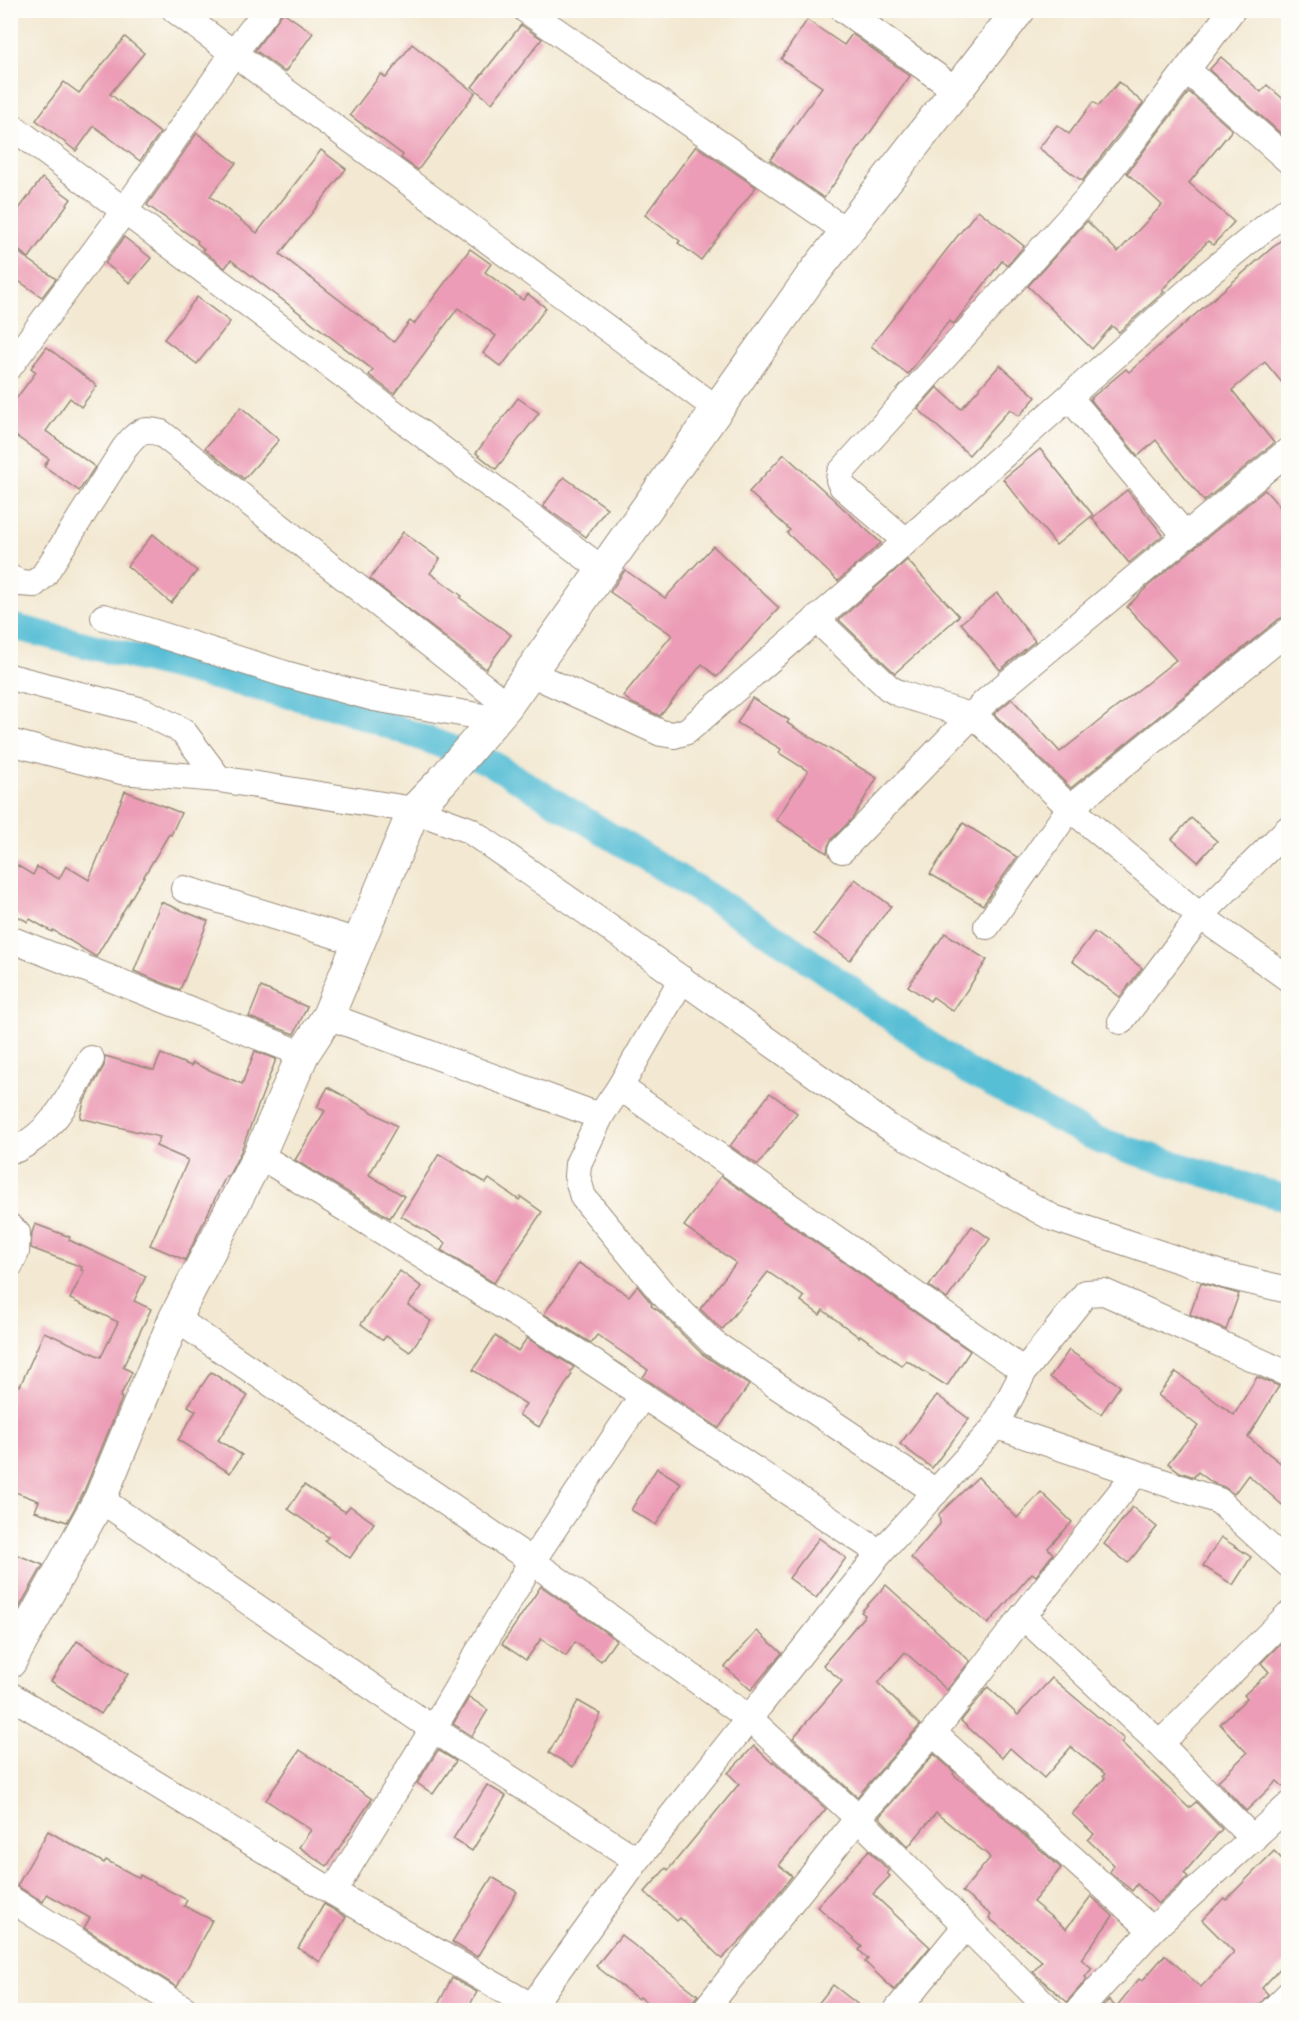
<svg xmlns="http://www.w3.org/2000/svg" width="1299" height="2021" viewBox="0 0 1299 2021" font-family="'Comic Neue',sans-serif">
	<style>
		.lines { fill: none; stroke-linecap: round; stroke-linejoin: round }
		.canal { stroke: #57bed5; stroke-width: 27 }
		.building { fill: #ec9cb6 }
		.minor-casing { stroke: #978978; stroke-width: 28 }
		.tertiary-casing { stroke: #978978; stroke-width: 34 }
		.minor { stroke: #fff; stroke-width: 26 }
		.tertiary { stroke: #fff; stroke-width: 32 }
	</style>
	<rect width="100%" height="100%" fill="#fdfcf7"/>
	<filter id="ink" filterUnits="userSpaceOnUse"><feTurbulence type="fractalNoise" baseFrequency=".0167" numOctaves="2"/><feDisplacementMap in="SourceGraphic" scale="12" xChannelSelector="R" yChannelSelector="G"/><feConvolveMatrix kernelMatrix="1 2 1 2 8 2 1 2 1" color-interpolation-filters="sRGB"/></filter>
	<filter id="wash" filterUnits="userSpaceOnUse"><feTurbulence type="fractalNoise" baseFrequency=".008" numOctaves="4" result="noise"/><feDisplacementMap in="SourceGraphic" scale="24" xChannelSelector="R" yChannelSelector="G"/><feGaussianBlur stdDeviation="1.35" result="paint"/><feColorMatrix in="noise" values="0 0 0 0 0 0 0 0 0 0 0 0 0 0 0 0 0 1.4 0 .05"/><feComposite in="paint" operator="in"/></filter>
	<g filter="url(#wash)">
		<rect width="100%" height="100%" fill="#f3e8d1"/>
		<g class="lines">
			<path class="canal" d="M10 626 344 709 491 763 777 938 967 1071 1100 1141 1288 1199"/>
		</g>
		<g id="blocks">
			<g class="building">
				<path d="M283 12 313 33 285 72 255 50Z"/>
				<path d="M807 20 844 45 852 34 910 76 824 198 770 160 822 87 781 59Z"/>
				<path d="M521 25 542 39 492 103 472 87Z"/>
				<path d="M125 37 144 53 110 94 160 133 140 161 94 126 76 151 36 120 64 82 79 93Z"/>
				<path d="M412 44 475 93 418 170 401 158 403 155 350 115 381 74 386 78Z"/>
				<path d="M1221 57 1261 92 1267 85 1288 103V140L1209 70Z"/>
				<path d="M1119 82 1143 103 1082 181 1039 148 1057 125 1069 134 1093 102 1098 106Z"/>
				<path d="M1189 92 1232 130 1189 183 1234 222 1213 245 1208 241 1162 290 1164 292 1119 332 1112 326 1092 349 1028 286 1087 221 1118 252 1162 205 1127 173Z"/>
				<path d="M197 133 236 163 210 196 257 233 321 150 346 169 280 254 394 342 410 321 414 324 470 249 491 264 485 272 523 300 528 294 546 308 501 367 483 353 496 336 458 308 394 394 369 375 373 370 231 260 225 268 202 250 204 249 197 243 198 241 147 205Z"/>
				<path d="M696 146 756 187 701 260 678 243 680 241 645 215Z"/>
				<path d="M42 178 71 199 29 258 10 244V221Z"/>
				<path d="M978 210 1024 246 1007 266 1002 261 956 321 954 324 949 321 908 374 871 346Z"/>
				<path d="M1288 234V390L1265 362 1232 390 1274 443 1204 501 1156 440 1138 456 1090 399 1126 369 1129 372Z"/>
				<path d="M124 237 151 258 130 283 105 263Z"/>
				<path d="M18 252 56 279 42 297 10 275V262Z"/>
				<path d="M197 297 230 322 197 364 164 339Z"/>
				<path d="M47 347 97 386 81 407 70 398 46 431 95 467 79 491 44 466 49 459 10 432V407L36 372 31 368Z"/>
				<path d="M1000 365 1036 397 1019 416 1010 409 969 455 918 409 937 387 961 409Z"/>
				<path d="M518 398 539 413 496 469 476 453Z"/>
				<path d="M241 407 279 440 244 479 205 448Z"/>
				<path d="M1040 449 1093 515 1056 545 1003 479Z"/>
				<path d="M784 454 881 543 838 581 787 533 790 530 749 492Z"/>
				<path d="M564 477 607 508 586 537 543 506Z"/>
				<path d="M1127 490 1163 535 1129 563 1092 518Z"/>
				<path d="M1265 490 1288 516V616L1279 619 1071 788 994 714 1012 699 1060 752 1176 660 1127 607 1148 586Z"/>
				<path d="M403 532 440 559 430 573 462 596 460 598 511 635 486 669 370 579Z"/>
				<path d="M153 534 197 571 171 603 127 566Z"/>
				<path d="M713 546 779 608 717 677 702 664 660 716 632 703 623 696 672 635 610 592 625 570 665 598Z"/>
				<path d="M907 560 959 616 895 673 839 620Z"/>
				<path d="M997 593 1035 641 1000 670 961 623Z"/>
				<path d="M752 698 789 720 787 723 877 778 852 819 831 840 828 846 827 853 776 820 808 771 779 753 781 749 737 723Z"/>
				<path d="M125 791 181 813 171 835 169 834 96 957 53 930 52 932 30 919 28 922 10 912V861L33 875 37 867 59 879 66 866 89 880Z"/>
				<path d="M1191 818 1217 841 1198 862 1172 839Z"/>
				<path d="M963 823 1017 857 983 905 930 874Z"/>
				<path d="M855 879 891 906 850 960 814 934Z"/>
				<path d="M161 902 208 921 180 990 134 971Z"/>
				<path d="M1094 932 1142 968 1120 997 1072 961Z"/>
				<path d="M945 933 987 960 953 1011 933 997 930 1001 908 986Z"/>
				<path d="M261 987 307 1007 294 1034 249 1017Z"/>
				<path d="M255 1051 276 1059 241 1151 228 1177 226 1176 185 1260 150 1245 188 1160 156 1146 160 1137 80 1118 84 1102 104 1066 105 1056 154 1070 161 1054 191 1066 193 1063 242 1084Z"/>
				<path d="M328 1087 397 1126 369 1175 404 1196 390 1218 295 1160 325 1111 317 1107Z"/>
				<path d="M770 1093 797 1113 758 1165 730 1146Z"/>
				<path d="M439 1154 486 1183 489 1179 519 1200 521 1197 542 1212 494 1283 441 1250 446 1243 401 1216Z"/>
				<path d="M721 1176 970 1351 947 1386 906 1360 902 1366 860 1335 859 1337 823 1310 820 1315 801 1301 804 1297 768 1272 722 1330 700 1309 736 1263 684 1226Z"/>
				<path d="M35 1224 70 1237 69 1240 146 1276 134 1301 151 1309 123 1367 132 1372 120 1397 122 1398 84 1491 67 1522 35 1511 39 1501 10 1490V1382L20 1386 44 1332 101 1357 118 1322 70 1299 84 1271 81 1270 82 1267 31 1248 32 1233Z"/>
				<path d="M972 1226 990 1239 947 1299 929 1286Z"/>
				<path d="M579 1263 629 1296 637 1286 652 1304 651 1306 659 1311 702 1354 749 1385 719 1428 643 1377 648 1370 597 1335 591 1343 544 1314Z"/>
				<path d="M400 1271 422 1287 408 1305 431 1321 410 1352 386 1336 383 1340 361 1324Z"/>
				<path d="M1201 1283 1239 1294 1226 1330 1190 1314Z"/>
				<path d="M495 1336 518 1351 527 1338 574 1367 570 1372 572 1374 539 1427 519 1415 526 1404 473 1370Z"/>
				<path d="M1069 1350 1120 1386 1101 1414 1050 1377Z"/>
				<path d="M211 1372 248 1396 218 1440 242 1455 230 1473 178 1440 196 1411 188 1406Z"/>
				<path d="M1176 1372 1234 1415 1257 1377 1279 1386 1248 1437 1288 1469V1510L1248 1475 1234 1494 1224 1487 1213 1483 1198 1472 1194 1477 1180 1472 1168 1463 1198 1426 1158 1395Z"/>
				<path d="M937 1395 969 1419 932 1468 900 1444Z"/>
				<path d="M657 1468 681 1483 656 1525 631 1510Z"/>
				<path d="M978 1477 1017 1518 1041 1492 1072 1522 1048 1548 1053 1554 1036 1576 1032 1573 988 1624 911 1558 940 1524 939 1514Z"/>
				<path d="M304 1485 345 1512 350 1506 374 1523 350 1558 325 1541 328 1537 288 1509Z"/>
				<path d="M1132 1507 1157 1527 1128 1563 1104 1544Z"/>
				<path d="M1221 1537 1251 1557 1233 1585 1203 1566Z"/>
				<path d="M819 1538 846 1558 816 1598 789 1578Z"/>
				<path d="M10 1552 43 1565 10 1624Z"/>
				<path d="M886 1585 970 1661 947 1690 905 1652 878 1683 920 1725 857 1797 793 1738 842 1681 823 1665 865 1615 861 1612Z"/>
				<path d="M541 1586 616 1640 601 1661 575 1642 566 1656 541 1639 526 1660 502 1644Z"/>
				<path d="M757 1631 782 1653 751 1690 725 1667Z"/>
				<path d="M1288 1636V1791L1277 1781 1246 1811 1218 1781 1247 1753 1220 1724 1247 1698 1244 1695 1269 1672 1261 1663Z"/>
				<path d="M77 1641 128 1674 101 1714 51 1681Z"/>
				<path d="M1052 1678 1124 1739 1121 1743 1189 1808 1196 1802 1222 1829 1184 1873 1188 1877 1158 1904 1137 1884 1132 1891 1110 1872 1114 1865 1088 1840 1094 1834 1072 1814 1105 1778 1103 1776 1105 1774 1071 1747 1044 1778 1010 1748 1002 1758 961 1721 988 1687 1018 1715Z"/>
				<path d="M469 1697 488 1710 472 1736 453 1724Z"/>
				<path d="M578 1701 601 1714 573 1767 549 1753Z"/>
				<path d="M754 1746 772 1763 773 1761 826 1809 779 1865 792 1876 747 1933 722 1959 680 1918 677 1921 645 1892 666 1868 668 1870 739 1784 728 1773Z"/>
				<path d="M300 1750 372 1799 327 1866 299 1847 311 1830 266 1800Z"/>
				<path d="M438 1750 456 1761 433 1794 417 1783Z"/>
				<path d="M934 1754 954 1772 953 1774 981 1797 1061 1868 1033 1902 1066 1929 1091 1896 1113 1916 1081 1959 1092 1968 1085 1977 1087 1979 1067 2002 1033 1972 1042 1961 989 1918 991 1915 962 1892 990 1858 988 1855 936 1813 908 1847 879 1817Z"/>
				<path d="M487 1785 506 1796 472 1851 453 1839Z"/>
				<path d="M48 1831 104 1863 106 1860 139 1878 140 1875 187 1900 184 1906 212 1920 177 1987 84 1928 90 1918 47 1894 43 1902 17 1886Z"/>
				<path d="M869 1850 889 1871 887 1873 890 1876 873 1894 930 1947 894 1990 865 1962 868 1959 859 1950 862 1947 817 1906Z"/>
				<path d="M1274 1851 1288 1865V1960L1262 1988 1268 1994 1259 2006 1258 2010H1099L1109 2000 1116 2007 1139 1979 1142 1981 1165 1955 1201 1987 1234 1952 1202 1920 1224 1898 1226 1900Z"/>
				<path d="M492 1877 517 1892 477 1957 452 1942Z"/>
				<path d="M324 1904 346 1917 320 1962 298 1948Z"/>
				<path d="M621 1935 698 1995 693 2001 690 2010H656L640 1997 638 1999 596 1966Z"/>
				<path d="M452 1978 477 1992 467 2010H435Z"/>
				<path d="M833 1985 865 2010H813Z"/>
			</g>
		</g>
	</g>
	<g filter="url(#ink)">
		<use href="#blocks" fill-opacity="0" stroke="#978978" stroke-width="1.5"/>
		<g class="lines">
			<g class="minor-casing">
				<g id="minor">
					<path d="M175 10 717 409"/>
					<path d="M526 10 846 231"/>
					<path d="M844 10 956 90"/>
					<path d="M1187 70 1288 160"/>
					<path d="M10 125 603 570"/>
					<path d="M10 366 125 210 233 54 267 10"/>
					<path d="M1069 397 1186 536"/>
					<path d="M906 541 842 486 839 480 840 473 1085 201 1129 146 1232 10"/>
					<path d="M10 578 20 583 34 584 44 575 124 449C136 434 141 427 161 433L507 705"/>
					<path d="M104 617 285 674 374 698 495 719"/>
					<path d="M816 619 889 688 898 693 970 716 981 722 1070 808 1200 916 1288 978"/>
					<path d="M530 673 661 733 674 735 687 731 875 569 1203 278 1288 209"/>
					<path d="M10 677 143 711 183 731 219 779"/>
					<path d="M10 742 121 771 219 779 414 810 469 830 624 938 890 1128 1053 1218 1224 1275 1288 1290"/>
					<path d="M842 850 985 702 1288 451"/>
					<path d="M184 889 358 942"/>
					<path d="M987 926 1070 808 1288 631"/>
					<path d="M10 939 303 1054"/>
					<path d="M682 979 620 1087 601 1115 578 1164 577 1176 583 1197 663 1294 713 1343 936 1492"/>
					<path d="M328 1016 585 1111 601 1115"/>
					<path d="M1121 1021 1200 916 1288 829"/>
					<path d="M620 1087 1024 1371"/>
					<path d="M17 1149C56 1129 69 1096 91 1059"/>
					<path d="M259 1155 576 1351 880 1553"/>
					<path d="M10 1227 17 1233 16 1252 10 1265"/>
					<path d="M175 1318 532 1561 750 1719 858 1818 1050 2010"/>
					<path d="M995 1427 1006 1429 1219 1501 1288 1564"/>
					<path d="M100 1499 433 1729 637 1860"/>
					<path d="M1023 1616 1136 1473"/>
					<path d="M10 1695 333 1892 538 2010"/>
					<path d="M933 1733 1152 1930"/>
					<path d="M1160 1744 1288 1615"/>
					<path d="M333 1892 433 1729 532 1561 643 1395"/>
					<path d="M10 1899 186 2010"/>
					<path d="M532 2006 637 1860 880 1553 995 1427 1024 1371 1086 1293 1104 1292 1288 1374"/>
					<path d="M705 2010 858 1818 933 1733 1023 1616 1160 1744 1253 1839"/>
					<path d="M897 2010 966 1926"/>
					<path d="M1079 2010 1152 1930 1288 1806"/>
					<path d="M1273 2010 1288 1995"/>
				</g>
			</g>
			<g class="tertiary-casing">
				<path id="tertiary" d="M10 1662 100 1499 175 1318 259 1155 303 1054 328 1016 414 810 443 780 507 705 811 277 1019 10"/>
			</g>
			<use href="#minor" class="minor"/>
			<use href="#tertiary" class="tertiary"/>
		</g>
	</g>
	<rect width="1299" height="2021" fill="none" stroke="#fdfcf7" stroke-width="36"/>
</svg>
